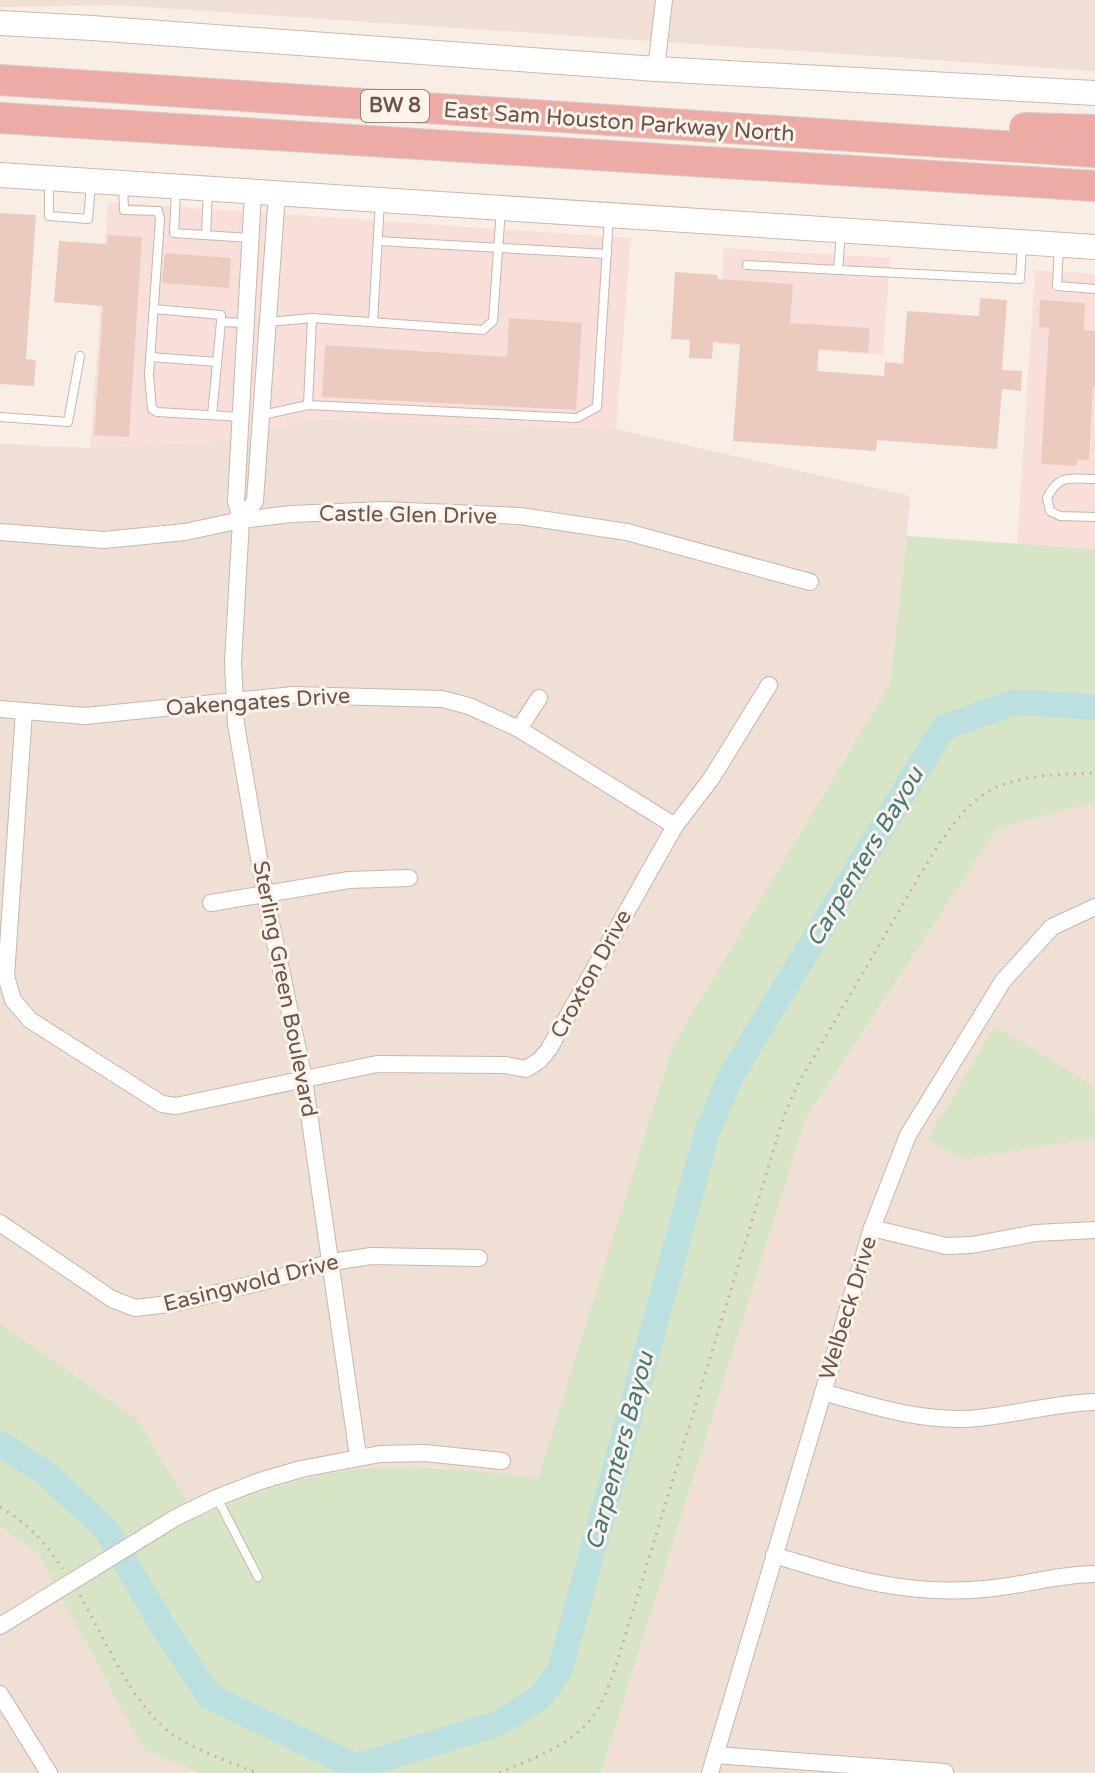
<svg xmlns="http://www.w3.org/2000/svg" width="1095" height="1773" viewBox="0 0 1095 1773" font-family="'Varela Round',sans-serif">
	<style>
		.residential { fill: #f0dfd5 }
		.commercial { fill: #f8dfda }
		.green { fill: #d7e5c6 }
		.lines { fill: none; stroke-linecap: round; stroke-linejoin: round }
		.river { stroke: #bce0e0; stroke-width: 26 }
		.building { fill: #ebcbc0 }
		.service-casing { stroke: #c9b6ad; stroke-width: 10 }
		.minor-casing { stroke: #c9b6ad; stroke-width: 18 }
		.secondary-casing { stroke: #ceb7ae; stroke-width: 26 }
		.motorway-casing { stroke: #d4ccca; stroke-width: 32 }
		.path { stroke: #d0aea4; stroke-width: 3; stroke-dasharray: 2 6; stroke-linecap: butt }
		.service { stroke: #fff; stroke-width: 8 }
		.minor { stroke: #fff; stroke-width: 16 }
		.secondary { stroke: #fff; stroke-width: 24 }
		.motorway { stroke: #ecaba4; stroke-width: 30 }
		.labels { text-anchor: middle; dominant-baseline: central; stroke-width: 6; stroke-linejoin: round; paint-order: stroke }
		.shield { fill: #fcf3eb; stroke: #99847d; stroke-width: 2 }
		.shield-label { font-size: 20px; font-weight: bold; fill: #6f544e }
		.street-label { font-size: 22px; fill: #6f544e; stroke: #fcf3eb }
		.water-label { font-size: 24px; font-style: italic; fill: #477879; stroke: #fcf3eb }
	</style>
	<rect width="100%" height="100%" fill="#f9eee5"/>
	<g class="residential">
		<path d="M0 0H1095V71L118 5 0 7Z"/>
		<path d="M312 419 616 429 910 496 907 536 890 684 673 1044 538 1479 435 1467 304 1478 197 1517 137 1419 0 1323V444L90 448 227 441Z"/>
		<path d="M1095 802V1773H601L806 1118 997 829Z"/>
		<path d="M0 1527 37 1552 143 1749 199 1773H0Z"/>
	</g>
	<g class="commercial">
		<path d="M108 202 631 238 616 429 312 419 227 441 90 448Z"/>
		<path d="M724 248 890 258 883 355 718 344Z"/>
		<path d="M1035 270 1095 274V549L1017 544Z"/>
	</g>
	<g class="green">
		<path d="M907 536 1095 549V802L997 829 806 1118 601 1773H199L143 1749 37 1552 0 1527V1323L137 1419 197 1517C233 1503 269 1486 307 1478 385 1460 459 1469 538 1478L673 1044 890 684Z"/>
		<path d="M995 1026 1094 1086 1095 1137 963 1159 927 1140Z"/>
	</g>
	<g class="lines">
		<path class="river" d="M0 1444 43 1471 106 1529 162 1625 209 1696 356 1767 499 1723 541 1697 560 1670 707 1133 731 1076 943 728 1015 702 1095 707"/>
	</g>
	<g class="building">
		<path d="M0 213 36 215 26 359 36 360 34 386 0 384Z"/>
		<path d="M108 235 142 237 129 437 94 435 103 306 54 302 59 241 107 244Z"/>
		<path d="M165 253 231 258 229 288 162 283Z"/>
		<path d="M675 272 718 275 717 279 793 284 790 323 870 328 868 353 819 349 817 371 884 376 885 362 903 364 907 311 979 316 980 298 1007 300 1002 370 1022 371 1021 391 1002 389 997 449 877 440 876 451 733 441 740 344 713 342 712 359 689 358 690 340 671 339Z"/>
		<path d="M1040 300 1085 303 1084 330 1095 331V387H1093L1089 460H1077V466L1041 464 1049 328 1039 327Z"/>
		<path d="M509 318 582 323 576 410 322 397 325 345 507 357Z"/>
	</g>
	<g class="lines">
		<g class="service-casing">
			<g id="service">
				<path d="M49 179V216L88 219 91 185"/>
				<path d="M123 184 124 210 158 211 160 219 149 375 152 409 157 412 241 417"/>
				<path d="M176 191 174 233 250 238"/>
				<path d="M841 233 838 270 1020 279 1022 243"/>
				<path d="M206 235 208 190"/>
				<path d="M378 241 607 254"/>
				<path d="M1059 246 1057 286 1095 289"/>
				<path d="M747 265 838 270"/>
				<path d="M154 309 221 315V322L245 323"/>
				<path d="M269 322 312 318 483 330 493 321 501 209"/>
				<path d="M373 322 380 201"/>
				<path d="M150 357 217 362"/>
				<path d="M308 405 312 318"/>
				<path d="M212 415 221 322"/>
				<path d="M262 415 308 405 577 418 597 407 609 216"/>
				<path d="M0 417 68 422 80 356"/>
				<path d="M1095 479C1071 479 1059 473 1047 498L1050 511 1060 516 1095 517"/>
				<path d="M217 1498 258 1577"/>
			</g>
		</g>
		<g class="minor-casing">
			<g id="minor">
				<path d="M656 69 664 0"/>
				<path d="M253 193 236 501 241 520 233 662 236 724 265 894 304 1079 358 1456"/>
				<path d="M241 520 255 501 277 194"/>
				<path d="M0 532 104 540 185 532 241 520 291 514 384 510 520 516 627 532 810 582"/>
				<path d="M0 709 85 716 293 695 442 699 469 706 519 729 675 826"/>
				<path d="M24 711 6 976 13 1000 30 1020 162 1104 176 1106 377 1064 505 1065 526 1069 540 1060 549 1049 675 826 711 779 769 685"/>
				<path d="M519 729 539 698"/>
				<path d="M211 903 349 880 409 878"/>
				<path d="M0 1223 112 1299 135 1308 177 1303 281 1277 332 1262 371 1256 479 1258"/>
				<path d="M872 1228 946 1246 972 1245 1036 1233 1095 1230"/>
				<path d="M823 1392C875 1407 924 1423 979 1418 1018 1414 1056 1403 1095 1402"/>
				<path d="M774 1555C846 1578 908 1596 985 1589 1022 1586 1058 1574 1095 1574"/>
				<path d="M0 1626 175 1518 216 1498 260 1481 301 1469 380 1454 425 1453 502 1461"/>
				<path d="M0 1694 49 1773"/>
				<path d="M715 1755 945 1772"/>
				<path d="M710 1773 872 1228 908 1135 1003 981 1052 927 1095 907"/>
			</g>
		</g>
		<g class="secondary-casing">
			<g id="secondary">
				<path d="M0 23 92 28 656 69 1095 93"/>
				<path d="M0 175 1095 247"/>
			</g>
		</g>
		<g class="motorway-casing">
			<g id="motorway">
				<path d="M0 80 1095 152"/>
				<path d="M0 118 1095 186"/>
				<path d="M1025 128 1095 130"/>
			</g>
		</g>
		<g class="path">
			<path d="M0 1507C30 1525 43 1541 63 1569"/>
			<path d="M80 1595C103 1636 134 1708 172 1734 197 1751 228 1761 256 1773"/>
			<path d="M499 1773C535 1757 576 1745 598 1709 605 1697 610 1682 615 1669L784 1116 798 1084 920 875C974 785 990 776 1095 773"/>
		</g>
		<use href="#service" class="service"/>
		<use href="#minor" class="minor"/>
		<use href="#secondary" class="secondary"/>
		<use href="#motorway" class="motorway"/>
	</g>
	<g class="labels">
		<rect class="shield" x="361" y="90" width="68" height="32" rx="6"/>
		<g class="shield-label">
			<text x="395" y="106">BW 8</text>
		</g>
		<g class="street-label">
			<text transform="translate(619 122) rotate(4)">East Sam Houston Parkway North</text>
			<text transform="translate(408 515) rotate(1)">Castle Glen Drive</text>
			<text transform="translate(258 702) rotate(-4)">Oakengates Drive</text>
			<text transform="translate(591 974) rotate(-61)">Croxton Drive</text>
			<text transform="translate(285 989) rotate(79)">Sterling Green Boulevard</text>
			<text transform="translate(251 1283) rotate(-14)">Easingwold Drive</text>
			<text transform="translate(848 1308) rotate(-73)">Welbeck Drive</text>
		</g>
		<g class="water-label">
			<text transform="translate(865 857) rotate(-59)">Carpenters Bayou</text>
			<text transform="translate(620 1451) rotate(-75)">Carpenters Bayou</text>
		</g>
	</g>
</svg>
